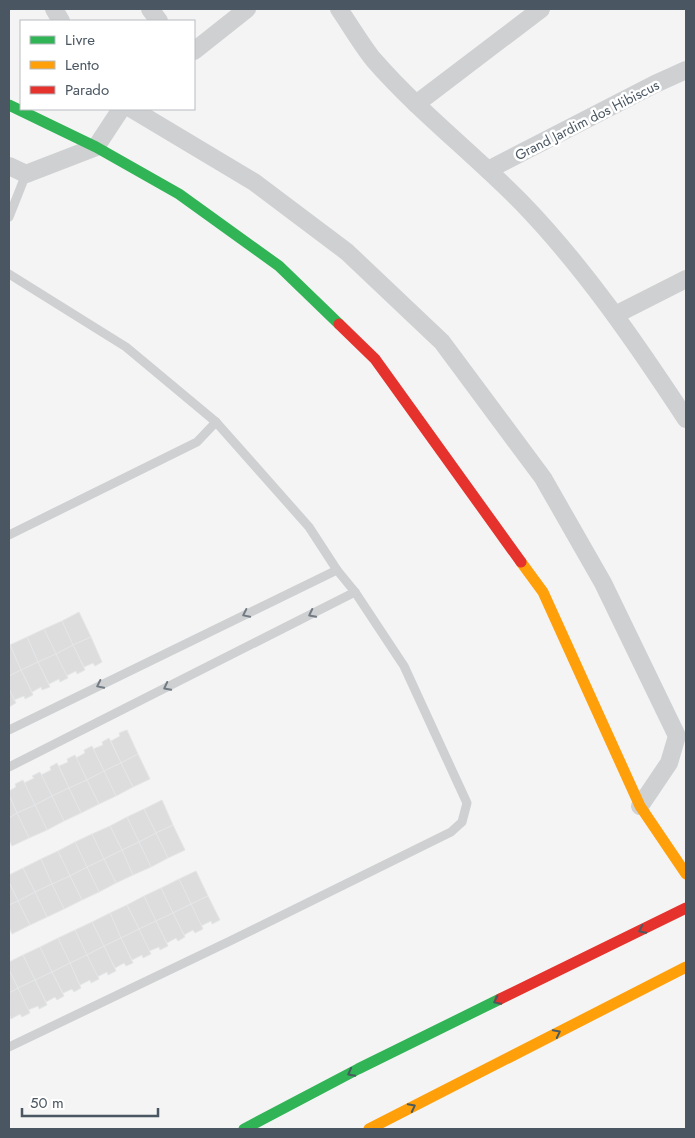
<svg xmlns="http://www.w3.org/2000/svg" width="695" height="1138" viewBox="0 0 695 1138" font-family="Jost,sans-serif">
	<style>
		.building { fill: #ddddde; stroke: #e5e6e7 }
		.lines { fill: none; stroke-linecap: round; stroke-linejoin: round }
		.lane { stroke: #ced0d2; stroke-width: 9 }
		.street { stroke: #ced0d2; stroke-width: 18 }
		.fast { stroke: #30b455; stroke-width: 11 }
		.slow { stroke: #ff9f0a; stroke-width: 11 }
		.jam { stroke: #e5322d; stroke-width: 11 }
		.oneway { stroke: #727b83 }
		.oneway2 { stroke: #495b60 }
		.labels { text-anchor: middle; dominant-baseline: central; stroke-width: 5; stroke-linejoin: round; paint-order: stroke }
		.street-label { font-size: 14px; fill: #4a5661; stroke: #fff }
	</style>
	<rect width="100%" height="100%" fill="#f4f4f4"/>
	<g class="building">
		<path d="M79 612 91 637 73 645 62 621Z"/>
		<path d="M62 621 73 645 56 654 44 629Z"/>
		<path d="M44 629 56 654 38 662 27 637Z"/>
		<path d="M27 637 38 662 21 670 10 645Z"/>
		<path d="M91 637 102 662 95 666 93 663 84 667 73 645Z"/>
		<path d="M10 645 21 670 9 676V646Z"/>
		<path d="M73 645 85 670 77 674 76 671 66 676 56 654Z"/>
		<path d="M56 654 68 678 60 682 59 679 49 684 38 662Z"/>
		<path d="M38 662 50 687 42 690 41 687 32 692 21 670Z"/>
		<path d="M21 670 33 695 25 699 24 696 14 700 9 689V676Z"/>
		<path d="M9 689 16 703 9 707Z"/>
		<path d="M127 730 138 754 121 763 111 741 120 736 119 733Z"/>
		<path d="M109 738 121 763 104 771 93 749 103 745 102 742Z"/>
		<path d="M92 746 104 771 87 780 76 758 85 753 84 750Z"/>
		<path d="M138 754 150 779 133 787 121 763Z"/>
		<path d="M75 755 87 780 69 788 59 766 68 762 67 759Z"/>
		<path d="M57 763 69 788 52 796 41 775 51 770 50 767Z"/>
		<path d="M121 763 133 787 116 796 104 771Z"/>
		<path d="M104 771 116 796 99 804 87 780Z"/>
		<path d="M40 772 52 796 35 805 24 783 34 778 32 776Z"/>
		<path d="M23 780 35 805 17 813 9 795V791L16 787 15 784Z"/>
		<path d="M87 780 99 804 81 813 69 788Z"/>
		<path d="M69 788 81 813 64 821 52 796Z"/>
		<path d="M9 795 17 813 9 818Z"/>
		<path d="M52 796 64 821 47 830 35 805Z"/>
		<path d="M162 800 173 825 156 833 144 809Z"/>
		<path d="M35 805 47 830 29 838 17 813Z"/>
		<path d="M144 809 156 833 139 842 127 817Z"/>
		<path d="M17 813 29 838 12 846 9 840V818Z"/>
		<path d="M127 817 139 842 122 850 110 826Z"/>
		<path d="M173 825 185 850 168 858 156 833Z"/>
		<path d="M110 826 122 850 104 859 92 834Z"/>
		<path d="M156 833 168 858 151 867 139 842Z"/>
		<path d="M92 834 104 859 87 867 75 842Z"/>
		<path d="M75 842 87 867 70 876 58 851Z"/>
		<path d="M139 842 151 867 133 875 122 850Z"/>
		<path d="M122 850 133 875 116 883 104 859Z"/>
		<path d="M58 851 70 876 52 884 41 859Z"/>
		<path d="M41 859 52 884 35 892 23 868Z"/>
		<path d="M104 859 116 883 99 892 87 867Z"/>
		<path d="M87 867 99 892 82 900 70 876Z"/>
		<path d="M23 868 35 892 18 901 9 882V875Z"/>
		<path d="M196 871 208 896 191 904 179 879Z"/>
		<path d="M70 876 82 900 64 909 52 884Z"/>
		<path d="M179 879 191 904 173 913 161 888Z"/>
		<path d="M9 882 18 901 9 905Z"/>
		<path d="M52 884 64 909 47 917 35 892Z"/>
		<path d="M161 888 173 913 156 921 144 896Z"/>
		<path d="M35 892 47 917 30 925 18 901Z"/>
		<path d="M144 896 156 921 139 929 127 905Z"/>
		<path d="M208 896 220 920 212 924 211 921 201 926 191 904Z"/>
		<path d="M18 901 30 925 12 934 9 927V905Z"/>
		<path d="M191 904 203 929 195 933 193 930 184 935 173 913Z"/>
		<path d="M127 905 139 929 121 938 110 913Z"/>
		<path d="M110 913 121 938 104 946 92 922Z"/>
		<path d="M173 913 185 937 178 941 176 938 167 943 156 921Z"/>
		<path d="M156 921 168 946 160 950 159 947 149 951 139 929Z"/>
		<path d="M92 922 104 946 87 955 75 930Z"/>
		<path d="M139 929 151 954 143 958 142 955 132 960 121 938Z"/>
		<path d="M75 930 87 955 70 963 58 938Z"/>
		<path d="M58 938 70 963 52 972 40 947Z"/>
		<path d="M121 938 133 963 126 966 124 963 115 968 104 946Z"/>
		<path d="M104 946 116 971 108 975 107 972 97 977 87 955Z"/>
		<path d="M40 947 52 972 35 980 23 955Z"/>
		<path d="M23 955 35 980 18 988 9 970V962Z"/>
		<path d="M87 955 99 979 91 983 90 980 80 985 70 963Z"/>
		<path d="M70 963 81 988 74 992 72 989 63 993 52 972Z"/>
		<path d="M9 970 18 988 9 993Z"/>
		<path d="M52 972 64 996 57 1000 55 997 46 1002 35 980Z"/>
		<path d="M35 980 47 1005 39 1009 38 1006 28 1010 18 988Z"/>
		<path d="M18 988 30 1013 22 1017 20 1014 11 1019 9 1014V993Z"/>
	</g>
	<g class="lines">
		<g class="lane">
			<path d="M9 217 26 174"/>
			<path d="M9 274 126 347 216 422 309 527 337 570 355 592 404 666 467 803 462 822 451 832 230 941 9 1047"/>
			<path d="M9 535 197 442 216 422"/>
			<path d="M9 730 337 570"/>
			<path d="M9 767 355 592"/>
		</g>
		<g class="street">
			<path d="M54 9 61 21"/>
			<path d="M150 9 159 21"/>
			<path d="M339 9C350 25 361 44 373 59 418 111 473 153 521 202 584 267 636 343 686 419"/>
			<path d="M194 51 247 9"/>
			<path d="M416 104 541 9"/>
			<path d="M132 109 254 182 347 252 442 342 543 478 603 583 677 736 669 763 640 806"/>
			<path d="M9 166 26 174 96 147 121 109"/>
			<path d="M488 170 655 84 686 70"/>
			<path d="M615 315 686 279"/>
		</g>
		<g class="fast">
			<path d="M9 105 96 147 179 194 279 266 339 324"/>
			<path d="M244 1129 358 1069 500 999"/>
		</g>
		<g class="slow">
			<path d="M521 562 543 592 640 806 686 874"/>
			<path d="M369 1129 686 967"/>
		</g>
		<g class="jam">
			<path d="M339 324 375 359 521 562"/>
			<path d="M500 999 686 908"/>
		</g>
	</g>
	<defs><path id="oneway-chevron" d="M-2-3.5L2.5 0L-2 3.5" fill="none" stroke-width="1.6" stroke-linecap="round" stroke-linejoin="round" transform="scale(1.25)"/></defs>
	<g class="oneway">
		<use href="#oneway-chevron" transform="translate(246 614) rotate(154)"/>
		<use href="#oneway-chevron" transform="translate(312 614) rotate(153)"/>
		<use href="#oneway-chevron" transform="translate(100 685) rotate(154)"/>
		<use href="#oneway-chevron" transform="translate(167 687) rotate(153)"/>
	</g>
	<g class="oneway2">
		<use href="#oneway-chevron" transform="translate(642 930) rotate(154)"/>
		<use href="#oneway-chevron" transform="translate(497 1001) rotate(154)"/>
		<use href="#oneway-chevron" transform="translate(557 1033) rotate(-27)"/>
		<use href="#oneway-chevron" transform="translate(351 1073) rotate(152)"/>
		<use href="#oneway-chevron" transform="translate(412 1107) rotate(-27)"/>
	</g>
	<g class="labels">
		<g class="street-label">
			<text transform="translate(587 120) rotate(-27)">Grand Jardim dos Hibiscus</text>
		</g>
	</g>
	<rect width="695" height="1138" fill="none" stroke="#4a5661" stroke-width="20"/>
	<rect x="20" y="20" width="175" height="90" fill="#ffffff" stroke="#b7bbc0"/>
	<rect x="30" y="36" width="25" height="8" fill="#30b455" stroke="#b7bbc0"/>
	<text x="65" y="45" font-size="15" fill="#4a5661">Livre</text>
	<rect x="30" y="61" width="25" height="8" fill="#ff9f0a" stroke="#b7bbc0"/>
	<text x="65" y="70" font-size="15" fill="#4a5661">Lento</text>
	<rect x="30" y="86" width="25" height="8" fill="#e5322d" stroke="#b7bbc0"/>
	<text x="65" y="95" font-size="15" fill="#4a5661">Parado</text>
	<path d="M22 1108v8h136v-8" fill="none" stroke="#4a5661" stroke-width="2.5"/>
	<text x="30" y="1108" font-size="15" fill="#4a5661" stroke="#ffffff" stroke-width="4" paint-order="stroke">50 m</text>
</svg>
